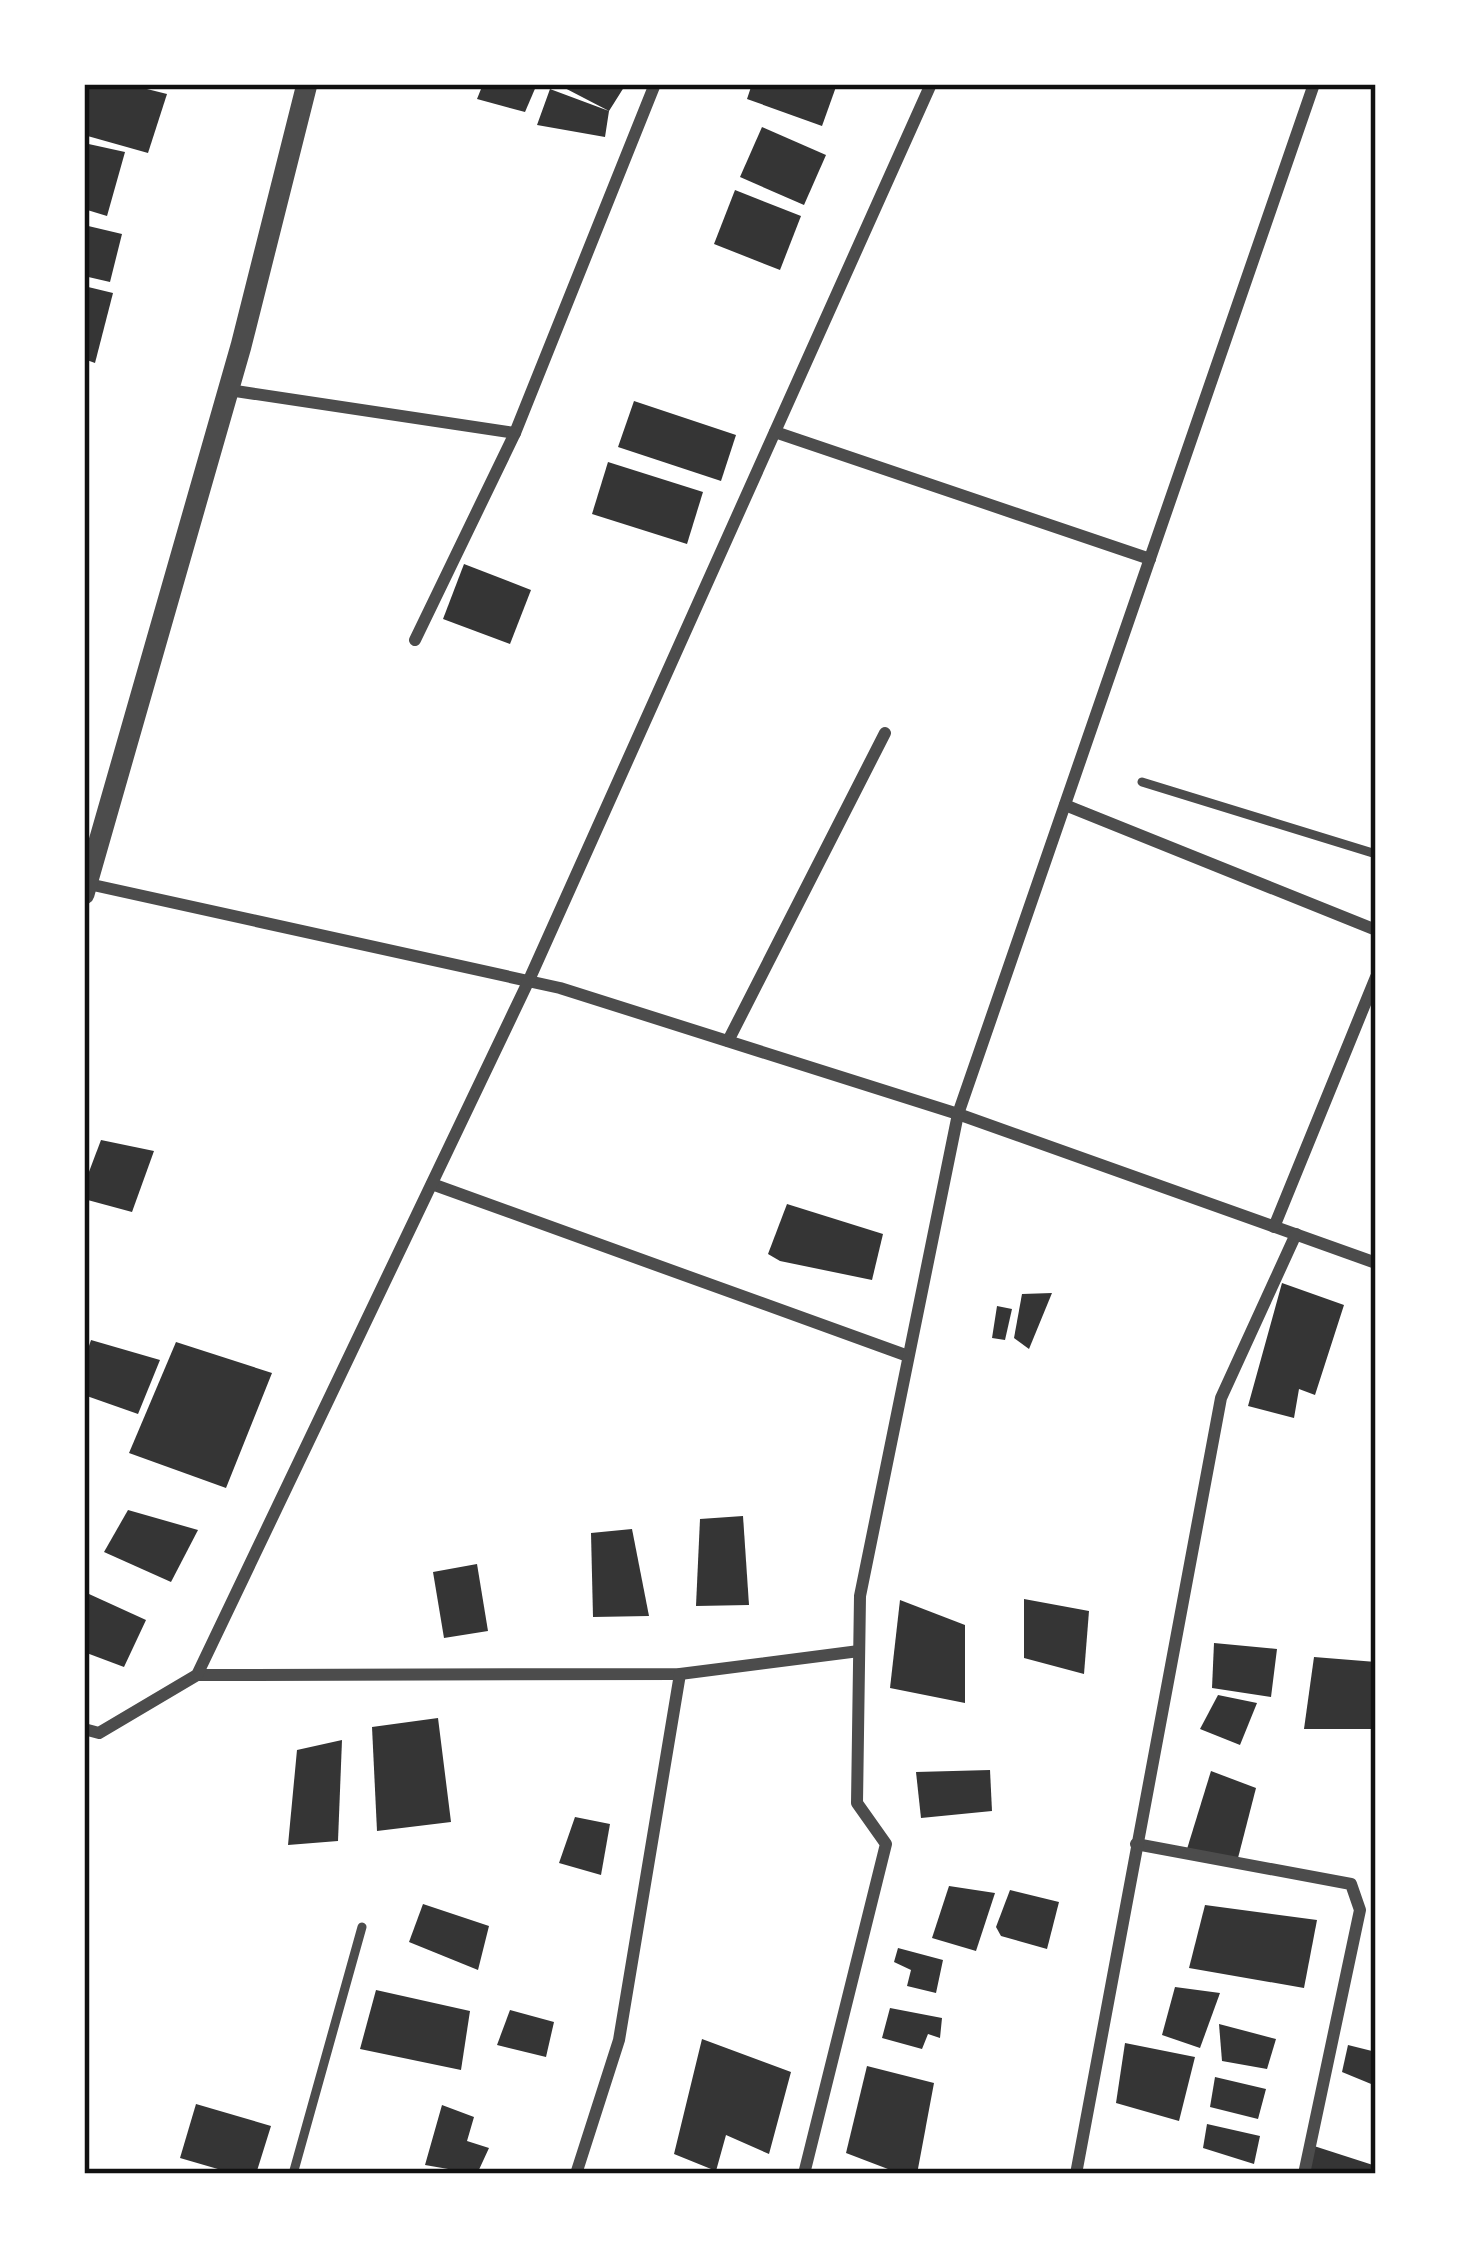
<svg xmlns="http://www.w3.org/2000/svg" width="1460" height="2258" viewBox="0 0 1460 2258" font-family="Poppins,sans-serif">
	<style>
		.building { fill: #353535 }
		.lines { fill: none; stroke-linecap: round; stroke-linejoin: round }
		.service { stroke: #4c4c4c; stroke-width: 9 }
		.minor { stroke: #4c4c4c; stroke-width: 12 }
		.tertiary { stroke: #4c4c4c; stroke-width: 21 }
		.neatline { fill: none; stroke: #111; stroke-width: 4.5 }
	</style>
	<rect width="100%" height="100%" fill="#fff"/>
	<g class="building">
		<path d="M84 84H127L167 94 148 153 84 135Z"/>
		<path d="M483 84H537L525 112 477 99Z"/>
		<path d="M557 84H626L609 111 605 137 537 125 550 89 609 111Z"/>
		<path d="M752 84H837L822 126 747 99Z"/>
		<path d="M762 127 826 155 804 205 740 177Z"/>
		<path d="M84 143 125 152 107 216 84 209Z"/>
		<path d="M735 190 801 216 780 270 714 244Z"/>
		<path d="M84 225 122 234 110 282 84 276Z"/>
		<path d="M84 286 113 293 95 363 84 359Z"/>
		<path d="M634 401 736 435 721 481 618 447Z"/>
		<path d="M608 462 703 492 687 544 592 514Z"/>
		<path d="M464 564 531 590 510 644 443 619Z"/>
		<path d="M101 1140 154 1151 132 1212 84 1199V1185Z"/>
		<path d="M787 1204 883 1234 872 1280 780 1261 768 1254Z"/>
		<path d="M1282 1283 1344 1305 1315 1395 1299 1389 1294 1418 1248 1406Z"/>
		<path d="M1052 1293 1029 1349 1014 1338 1022 1294Z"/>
		<path d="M997 1306 1012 1309 1005 1340 992 1338Z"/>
		<path d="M91 1340 160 1360 138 1414 84 1395V1361Z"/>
		<path d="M176 1342 272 1373 226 1488 129 1453Z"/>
		<path d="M128 1510 198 1530 171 1582 104 1552Z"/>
		<path d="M743 1516 749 1605 696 1606 700 1519Z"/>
		<path d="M632 1529 649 1616 593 1617 591 1533Z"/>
		<path d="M477 1564 488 1631 444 1638 433 1572Z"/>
		<path d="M89 1594 146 1620 124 1667 84 1652V1602Z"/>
		<path d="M1024 1599 1089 1611 1084 1674 1024 1658Z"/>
		<path d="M900 1600 965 1625V1703L890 1688Z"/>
		<path d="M1214 1643 1277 1649 1271 1697 1212 1688Z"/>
		<path d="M1314 1657 1376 1662V1729H1304Z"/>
		<path d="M1218 1695 1257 1703 1240 1745 1200 1729Z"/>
		<path d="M438 1718 451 1822 377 1831 372 1727Z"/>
		<path d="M342 1740 338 1841 288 1845 297 1750Z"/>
		<path d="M990 1770 992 1811 921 1818 916 1772Z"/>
		<path d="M1211 1771 1256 1788 1238 1858 1187 1849Z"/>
		<path d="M575 1817 610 1824 601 1875 559 1863Z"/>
		<path d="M949 1886 995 1893 976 1951 932 1938Z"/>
		<path d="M1010 1890 1059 1902 1047 1949 1001 1936 996 1927Z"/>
		<path d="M423 1904 489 1926 478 1970 409 1942Z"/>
		<path d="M1205 1905 1317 1920 1304 1988 1189 1968Z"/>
		<path d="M898 1948 943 1960 936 1993 907 1986 911 1970 894 1962Z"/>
		<path d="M1175 1987 1220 1993 1200 2048 1162 2035Z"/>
		<path d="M376 1990 470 2011 461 2070 360 2049Z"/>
		<path d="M890 2008 942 2018 940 2038 928 2034 922 2049 882 2038Z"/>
		<path d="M510 2010 554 2022 546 2057 497 2045Z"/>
		<path d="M1219 2024 1276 2039 1267 2069 1222 2061Z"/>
		<path d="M702 2039 791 2072 769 2154 726 2135 716 2171 674 2154Z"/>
		<path d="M1125 2043 1195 2057 1179 2121 1116 2103Z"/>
		<path d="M1348 2045 1376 2052V2086L1342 2072Z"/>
		<path d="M867 2066 934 2083 917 2174H901L846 2153Z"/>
		<path d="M1215 2077 1266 2089 1258 2119 1210 2107Z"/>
		<path d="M196 2104 271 2126 256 2174H235L180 2158Z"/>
		<path d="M442 2105 474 2117 467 2141 489 2148 477 2174 425 2165Z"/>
		<path d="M1207 2124 1260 2136 1254 2164 1203 2148Z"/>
		<path d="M1314 2146 1376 2166V2174H1308Z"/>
	</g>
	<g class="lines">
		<g class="service">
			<path d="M1142 782 1376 854"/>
			<path d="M293 2174 362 1927"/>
		</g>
		<g class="minor">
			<path d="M229 390 515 433 655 84"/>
			<path d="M775 432 1150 559"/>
			<path d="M415 640 515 433"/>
			<path d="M1065 805 1376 930"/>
			<path d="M84 883 560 988 958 1114 1376 1263"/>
			<path d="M728 1041 885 733"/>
			<path d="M432 1184 908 1356"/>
			<path d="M1274 1227 1376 977"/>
			<path d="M197 1675 680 1674 859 1651"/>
			<path d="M84 1729 99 1733 197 1675 529 980 931 84"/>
			<path d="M1136 1844 1351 1884 1360 1910 1304 2174"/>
			<path d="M576 2174 619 2040 680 1674"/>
			<path d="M804 2174 886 1844 857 1803 860 1596 958 1114 1314 84"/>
			<path d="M1076 2174 1221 1398 1296 1234"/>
		</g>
		<path class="tertiary" d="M84 894 241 346 307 84"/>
	</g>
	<rect width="1460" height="2258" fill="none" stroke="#ffffff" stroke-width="174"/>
	<rect x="87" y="87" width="1286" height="2084" class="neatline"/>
</svg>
